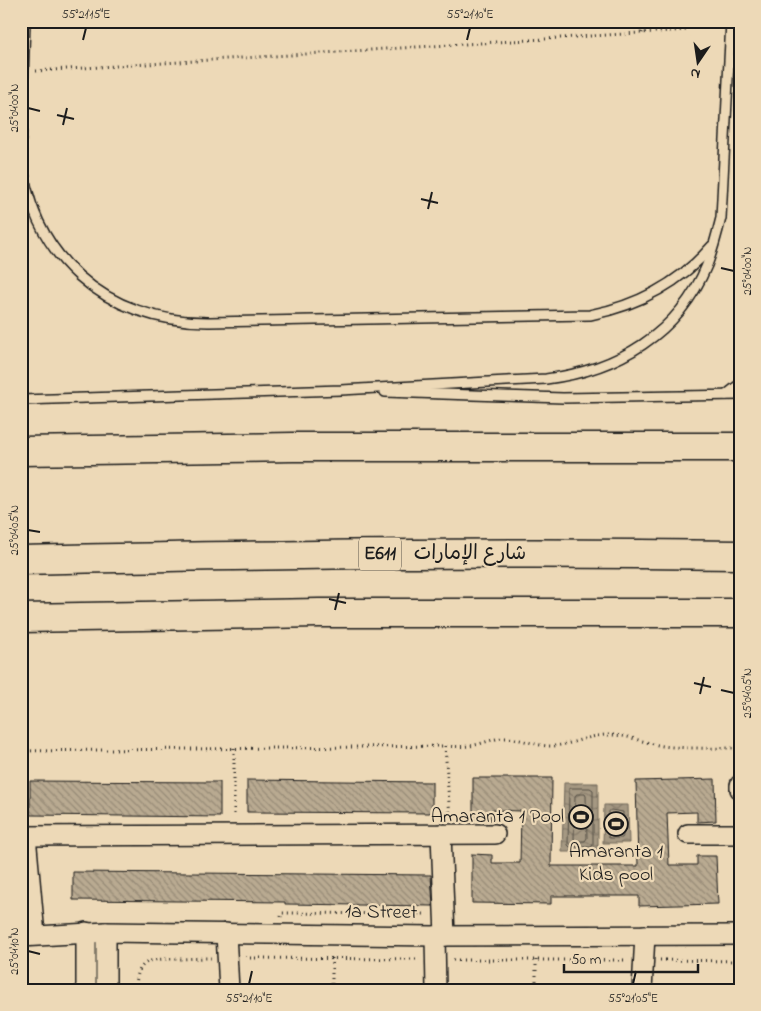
<svg xmlns="http://www.w3.org/2000/svg" width="761" height="1011" viewBox="0 0 761 1011" font-family="'Indie Flower','Playpen Sans Arabic',sans-serif">
	<style>
		.water { fill: url(#water-waves); stroke: #6e6659 }
		.lines { fill: none; stroke-linecap: round; stroke-linejoin: round }
		.shore { stroke: #534e45; stroke-width: 1 }
		.building { fill: url(#building-back-hatch); stroke: #1c1c1c }
		.lane-casing { stroke: #1c1c1c; stroke-width: 12 }
		.street-casing { stroke: #1c1c1c; stroke-width: 22 }
		.highway-casing { stroke: #1c1c1c; stroke-width: 31 }
		.path { stroke: #1c1c1c; stroke-width: 3; stroke-dasharray: 1 4; stroke-linecap: butt }
		.lane { stroke: #edd9b7; stroke-width: 9 }
		.street { stroke: #edd9b7; stroke-width: 19 }
		.highway { stroke: #edd9b7; stroke-width: 28 }
		.ticks { fill: none; stroke: #1c1c1c; stroke-width: 2 }
		.labels { text-anchor: middle; dominant-baseline: central; stroke-width: 4.5; stroke-linejoin: round; paint-order: stroke }
		.shield { fill: #edd9b7; stroke: #5b554a; stroke-width: 1 }
		.shield-label { font-size: 19px; font-weight: bold; fill: #1c1c1c }
		.street-label { font-size: 20px; fill: #1c1c1c; stroke: #edd9b7 }
		.poi-label { font-size: 20px; fill: #1c1c1c; stroke: #edd9b7; text-anchor: end }
		.neatline { fill: none; stroke: #1c1c1c; stroke-width: 2 }
		.ticks-label { font-size: 12px; text-anchor: middle; fill: #1c1c1c }
	</style>
	<defs>
		<pattern id="water-waves" width="16" height="10" patternUnits="userSpaceOnUse" patternTransform="scale(1.25)"><rect width="16" height="10" fill="#a59882"/><path d="M0 5q4-4 8 0t8 0" fill="none" stroke="#867b6a"/></pattern>
		<pattern id="building-back-hatch" width="6" height="6" patternUnits="userSpaceOnUse" patternTransform="scale(1.25)"><rect width="6" height="6" fill="#b9aa91"/><path d="M-1 5l2 2M0 0l6 6M5-1l2 2" fill="none" stroke="#968a76"/></pattern>
	</defs>
	<rect width="100%" height="100%" fill="#edd9b7"/>
	<filter id="ink" filterUnits="userSpaceOnUse"><feTurbulence type="fractalNoise" baseFrequency=".02" numOctaves="2"/><feDisplacementMap in="SourceGraphic" scale="10" xChannelSelector="R" yChannelSelector="G"/><feConvolveMatrix kernelMatrix="1 2 1 2 8 2 1 2 1" color-interpolation-filters="sRGB"/></filter>
	<g filter="url(#ink)">
		<g class="water">
			<path d="M564 783H598V852H562Z"/>
			<path d="M604 805H628L629 843H603Z"/>
		</g>
		<g class="lines">
			<g class="shore">
				<path d="M571 788H590L593 790V845L592 847H570L568 845 569 790Z"/>
				<path d="M577 794H585L586 796 587 838 585 841H576L574 839 575 797Z"/>
				<path d="M611 810 623 812V836L622 838H610L608 837 609 812Z"/>
			</g>
		</g>
		<g class="building">
			<path d="M473 778H552L551 866H638L636 781 715 779 716 821 697 822V812L667 813 669 865H697V856H716L718 904 639 906V896H551V904L472 903V854L492 855V863H520L521 811 491 810V820L473 819Z"/>
			<path d="M247 780 432 782V813L247 812Z"/>
			<path d="M30 781 220 782V817L30 815Z"/>
			<path d="M73 872 431 875 433 906 285 904V902L73 900Z"/>
		</g>
		<g class="lines">
			<g class="lane-casing">
				<g id="lane">
					<path d="M21 143 25 21"/>
					<path d="M21 150C27 255 106 323 210 322L590 315C639 305 679 284 712 246"/>
					<path d="M385 392 563 398 740 395"/>
					<path d="M726 395 740 384"/>
					<path d="M21 400 341 390 546 379C617 370 679 334 707 265 713 250 717 234 721 218L731 21"/>
				</g>
			</g>
			<g class="street-casing">
				<g id="street">
					<path d="M740 785V789"/>
					<path d="M441 834 445 936"/>
					<path d="M688 834H740"/>
					<path d="M21 836 495 834"/>
					<path d="M26 836 35 935"/>
					<path d="M106 932V990"/>
					<path d="M226 933 229 990"/>
					<path d="M435 936 436 990"/>
					<path d="M21 937 106 932 435 936 740 935"/>
					<path d="M86 990V932"/>
					<path d="M642 990 645 935"/>
				</g>
			</g>
			<g class="highway-casing">
				<g id="highway">
					<path d="M21 451 293 447H740"/>
					<path d="M21 560C261 555 500 551 740 555"/>
					<path d="M21 618 319 613H740"/>
				</g>
			</g>
			<g class="path">
				<path d="M642 33 647 21"/>
				<path d="M36 71 687 30"/>
				<path d="M445 746 450 817"/>
				<path d="M234 748V817"/>
				<path d="M739 748V769"/>
				<path d="M21 751 445 746C457 747 468 747 479 744 489 741 496 738 505 738 522 738 537 747 554 746 574 744 591 734 611 735 628 735 645 743 663 746 688 749 714 748 740 748"/>
				<path d="M22 751 25 820"/>
				<path d="M281 917 282 913 426 914"/>
				<path d="M245 958 419 959"/>
				<path d="M332 958V990"/>
				<path d="M453 960H626"/>
				<path d="M536 960V990"/>
				<path d="M660 960 740 961"/>
				<path d="M136 990C136 959 150 959 175 959 187 959 199 958 211 958"/>
			</g>
			<use href="#lane" class="lane"/>
			<use href="#street" class="street"/>
			<use href="#highway" class="highway"/>
		</g>
	</g>
	<path class="ticks" d="M83 40 86 28M467 40 470 28M28 108 40 111M57 115 74 119M63 125 67 108M421 199 438 203M428 209 432 192M721 268 734 271M28 530 40 532M329 599 346 603M335 610 339 593M694 683 711 687M721 690 734 693M700 694 704 677M28 951 40 954M249 984 252 971M633 984 636 971"/>
	<defs>
		<g id="stadium-ring" transform="scale(1.25)"><circle r="9.5" fill="#edd9b7" stroke="#1c1c1c" stroke-width="1.5"/><path d="M0-5a6.5 5 0 1 0 0 10a6.5 5 0 1 0 0-10ZM-3.5-1.8h7v3.6h-7Z" fill="#1c1c1c"/></g>
	</defs>
	<g fill-rule="evenodd">
		<use href="#stadium-ring" x="581" y="817"/>
		<use href="#stadium-ring" x="616" y="824"/>
	</g>
	<g class="labels">
		<rect class="shield" x="359" y="537.5" width="42" height="33" rx="4"/>
		<g class="shield-label">
			<text x="380" y="554">E611</text>
		</g>
		<g class="street-label">
			<text x="470" y="554">شارع الإمارات</text>
			<text transform="translate(381 913) rotate(1)">1a Street</text>
		</g>
		<g class="poi-label">
			<text x="564" y="817">Amaranta 1 Pool</text>
			<text x="616" y="852" text-anchor="middle">Amaranta 1<tspan x="616" dy="23">Kids pool</tspan></text>
		</g>
	</g>
	<rect width="761" height="1011" fill="none" stroke="#edd9b7" stroke-width="55"/>
	<g transform="translate(698 62) rotate(193)" stroke="#edd9b7" stroke-width="4" paint-order="stroke">
	<path d="M0-4L9 19L0 12L-9 19Z" fill="#1c1c1c"/>
	<text y="-8" font-size="14" font-weight="bold" text-anchor="middle" fill="#1c1c1c">N</text>
	</g>
	<path d="M564 964v8h134v-8" fill="none" stroke="#1c1c1c" stroke-width="2.5"/>
	<text x="571" y="964" font-size="15" fill="#1c1c1c" stroke="#edd9b7" stroke-width="4" paint-order="stroke">50 m</text>
	<rect x="28" y="28" width="706" height="956" class="neatline"/>
	<g class="ticks-label">
		<text x="86" y="18">55°21'15"E</text>
		<text x="470" y="18">55°21'10"E</text>
		<text transform="translate(14 108) rotate(-90)" y="4">25°04'00"N</text>
		<text transform="translate(747 271) rotate(-90)" y="4">25°04'00"N</text>
		<text transform="translate(14 530) rotate(-90)" y="4">25°04'05"N</text>
		<text transform="translate(747 693) rotate(-90)" y="4">25°04'05"N</text>
		<text transform="translate(14 951) rotate(-90)" y="4">25°04'10"N</text>
		<text x="249" y="1002">55°21'10"E</text>
		<text x="633" y="1002">55°21'05"E</text>
	</g>
</svg>
